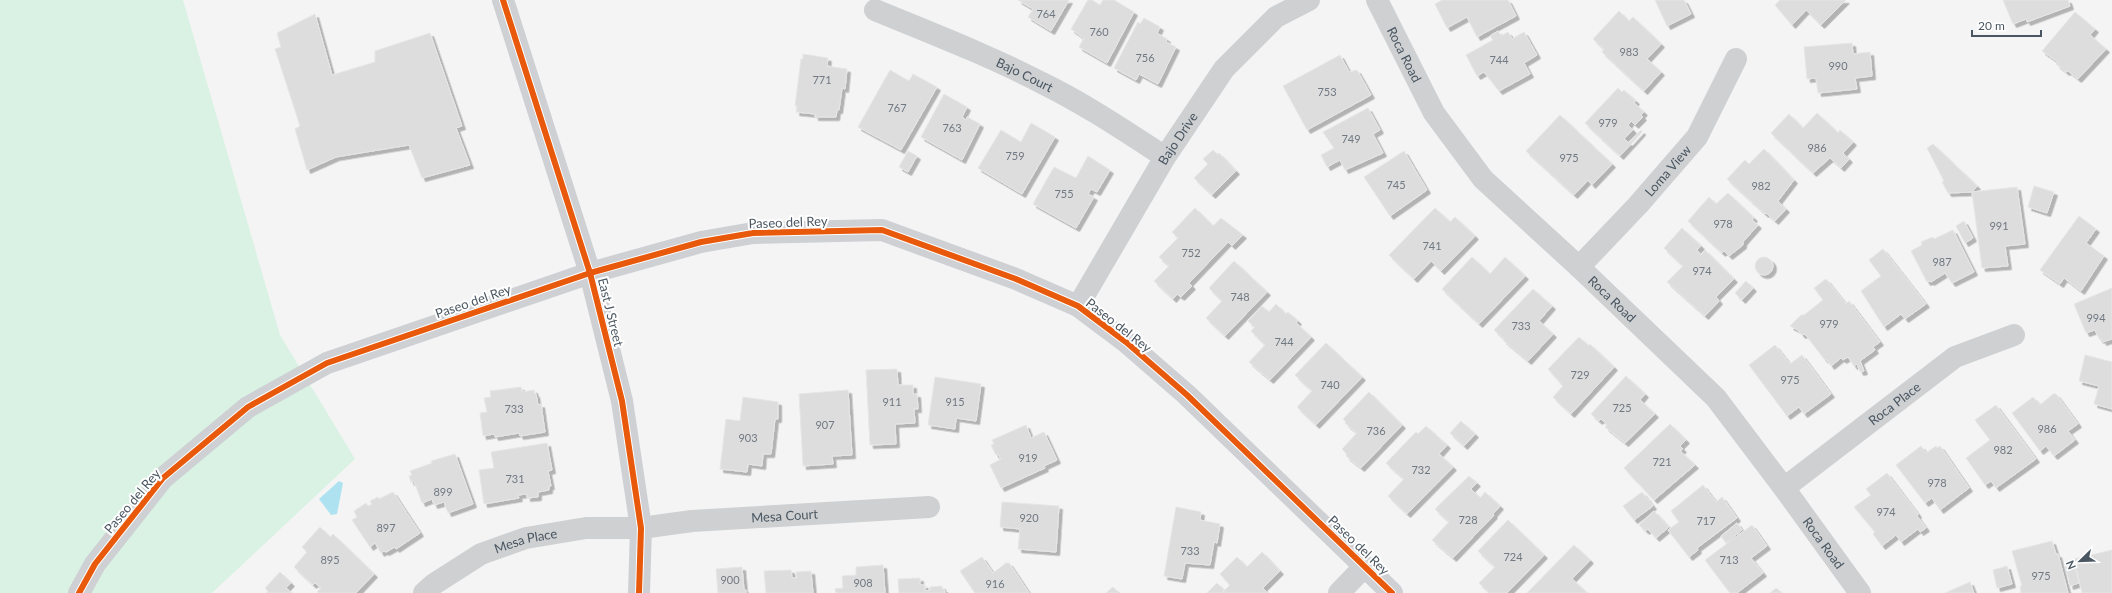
<svg xmlns="http://www.w3.org/2000/svg" width="2112" height="593" viewBox="0 0 2112 593" font-family="Lato,sans-serif">
	<style>
		.green { fill: #d9f2e3 }
		.water { fill: #aee2f0 }
		.building { fill: #ddddde; stroke: #e5e6e7; filter: url(#shadow) }
		.lines { fill: none; stroke-linecap: round; stroke-linejoin: round }
		.street { stroke: #ced0d2; stroke-width: 22 }
		.secondary { stroke: #ced0d4; stroke-width: 22 }
		.cycleway-casing { stroke: #fff; stroke-width: 8 }
		.cycleway { stroke: #e8590c; stroke-width: 6 }
		.labels { text-anchor: middle; dominant-baseline: central; stroke-width: 4; stroke-linejoin: round; paint-order: stroke }
		.number-label { font-size: 11px; fill: #707881 }
		.street-label { font-size: 13px; fill: #4a5661; stroke: #fff }
	</style>
	<defs>
		<filter id="shadow"><feDropShadow dx="3.5" dy="3.5" stdDeviation="0" flood-color="#0004"/></filter>
	</defs>
	<rect width="100%" height="100%" fill="#f4f4f4"/>
	<path class="green" d="M0 0H183L280 335 355 459 212 593H0Z"/>
	<path class="water" d="M339 481 343 483 337 514 331 515 319 499Z"/>
	<g class="building">
		<path d="M1018 0H1069L1051 31 1028 17 1033 9Z"/>
		<path d="M1088 0H1092L1100 5 1103 0H1114L1134 12 1107 63 1079 47 1084 38 1071 29Z"/>
		<path d="M1442 0H1508L1516 16 1477 37 1467 17 1447 28 1435 4Z"/>
		<path d="M1655 0H1684L1691 14 1667 26Z"/>
		<path d="M1780 0H1846L1821 25 1806 10 1792 25 1775 5Z"/>
		<path d="M2003 0H2068L2070 6 2027 22 2026 19 2013 24Z"/>
		<path d="M1619 11 1629 21 1633 17 1661 44 1647 59 1661 72 1644 91 1602 52 1604 49 1593 39Z"/>
		<path d="M2075 12 2095 29 2090 35 2106 49 2078 79 2068 71 2066 72 2056 64 2058 62 2042 51Z"/>
		<path d="M315 14 332 75 375 62V51L430 33 462 126 456 128 470 165 422 178 409 145 336 157 307 170 295 129 300 126 275 49 281 47 277 33Z"/>
		<path d="M1144 18 1160 27 1157 33 1167 39 1166 42 1176 47 1158 84 1139 74 1136 80 1114 68 1138 22 1140 24Z"/>
		<path d="M1498 31 1501 36 1508 32 1512 39 1524 32 1537 55 1524 63 1530 74 1499 91 1484 72 1477 76 1466 55 1493 40 1490 36Z"/>
		<path d="M1852 43 1853 54 1870 52 1872 76 1855 78 1857 89 1818 93 1816 78 1807 79 1804 47Z"/>
		<path d="M803 54 828 58 827 66 847 69 845 89 842 88 839 110H837L836 117H815V114L796 112 797 106H795L801 59H803Z"/>
		<path d="M1340 55 1349 72 1357 70 1371 95 1307 130 1283 86Z"/>
		<path d="M890 70 909 81 913 74 937 87 901 150 858 127Z"/>
		<path d="M1618 88 1622 92 1624 90 1636 101 1634 103 1644 112 1641 115 1643 117 1635 125 1631 121 1628 125 1633 130 1624 139 1629 143 1641 130 1642 132 1620 156 1585 123Z"/>
		<path d="M944 94 967 107 962 117 966 120 967 117 980 124 962 160 921 137Z"/>
		<path d="M1368 108 1380 130 1373 134 1383 153 1345 170 1340 160 1327 167 1321 155 1334 148 1323 132Z"/>
		<path d="M1817 113 1838 133 1840 130 1853 142 1843 153 1849 159 1841 168 1830 158 1813 173 1771 133 1789 114 1803 128Z"/>
		<path d="M1560 115 1612 164 1592 185 1588 180 1574 195 1526 151Z"/>
		<path d="M1031 123 1055 137 1022 194 978 168 1001 130 1021 142Z"/>
		<path d="M1933 144 1977 186 1972 192 1948 193 1942 182 1944 181 1927 148Z"/>
		<path d="M1764 149 1794 180 1778 201 1786 209 1775 221 1766 213 1765 214 1727 179 1745 160 1749 164Z"/>
		<path d="M1213 150 1218 155 1219 153 1236 171 1212 195 1194 178 1208 164 1203 159Z"/>
		<path d="M908 151 917 156 908 172 899 167Z"/>
		<path d="M1404 151 1427 190 1390 216 1364 177Z"/>
		<path d="M1088 156 1110 170 1097 192 1091 189 1088 194 1094 197 1076 228 1033 204 1054 167 1076 178Z"/>
		<path d="M2034 186 2054 192 2047 213 2028 207Z"/>
		<path d="M2017 187 2025 244 2005 246 2008 266 1982 268 1972 192Z"/>
		<path d="M1728 193 1754 218 1752 220 1758 225 1743 242V245L1729 256 1724 251 1722 253 1688 221 1709 197 1716 204Z"/>
		<path d="M1195 208 1213 226 1221 218 1243 235 1232 246 1228 242 1189 283 1192 286 1181 297 1177 294 1173 299 1154 281 1169 266 1159 257 1178 238 1172 232Z"/>
		<path d="M1435 208 1450 222 1455 217 1475 236 1441 271 1431 261 1414 279 1389 255Z"/>
		<path d="M2079 216 2096 229 2086 243 2104 256 2081 291 2064 278 2060 284 2040 270Z"/>
		<path d="M1964 221 1973 238 1965 243 1956 226Z"/>
		<path d="M1682 228 1701 246 1697 250 1701 255 1705 250 1734 279 1716 297 1719 301 1705 316 1667 282 1683 266 1664 248Z"/>
		<path d="M1953 230 1974 272 1952 283 1945 273 1931 282 1930 281 1927 282 1911 251 1922 245 1921 242 1933 237 1934 239Z"/>
		<path d="M1883 249 1926 304 1905 319 1901 314 1884 327 1861 291 1881 276 1869 260Z"/>
		<path d="M1472 257 1490 274 1505 257 1525 276 1479 324 1442 289Z"/>
		<circle cx="1764" cy="266" r="9"/>
		<path d="M1234 261 1267 292 1225 336 1206 318 1222 301 1209 288Z"/>
		<path d="M1826 279 1846 304 1849 301 1880 342 1873 347 1875 350 1860 361 1864 371 1860 372 1857 364 1854 366 1848 357 1843 360 1841 358 1831 366 1826 359 1825 360 1805 334 1802 335 1798 330 1790 326 1801 315H1804L1823 300 1814 288Z"/>
		<path d="M1746 281 1753 288 1742 300 1735 293Z"/>
		<path d="M2112 288V339L2103 342 2102 339 2100 340 2095 330 2086 333 2074 304Z"/>
		<path d="M1533 289 1552 306 1539 321 1553 334 1528 361 1503 340 1504 339 1494 330Z"/>
		<path d="M1276 304 1286 314 1288 312 1298 321 1296 323 1311 337 1270 380 1249 362 1265 345 1251 331 1255 327 1248 321 1262 306 1269 312Z"/>
		<path d="M1579 337 1589 346 1590 344 1614 367 1571 414 1553 397 1563 386 1548 369Z"/>
		<path d="M1326 343 1362 377 1316 425 1297 407 1312 391 1295 375Z"/>
		<path d="M1775 345 1790 364 1802 355 1831 394 1804 414 1799 407 1787 416 1749 365Z"/>
		<path d="M2085 355 2112 362V409L2094 404 2099 386 2079 381Z"/>
		<path d="M897 369 898 385H913V394H917L918 409H914L915 423 895 424 896 444 870 445 866 370Z"/>
		<path d="M1626 376 1645 394 1640 400 1655 414 1625 443 1605 427 1607 425 1601 419 1599 421 1591 414Z"/>
		<path d="M935 377 981 384 976 421 956 418 955 429 928 425Z"/>
		<path d="M521 387 522 392 534 390 535 394H536L538 405 541 404 545 432 520 436 519 433 495 437 494 434 483 436 480 413 487 412 484 398 491 397 490 391Z"/>
		<path d="M848 390 852 455 832 456 833 464 803 466 799 394Z"/>
		<path d="M1369 392 1402 425 1361 468 1346 456 1347 454 1342 449 1357 433 1345 423 1346 422 1343 419Z"/>
		<path d="M2053 394H2056L2078 424 2068 431 2075 440 2054 456 2046 446 2040 451 2012 413 2033 397 2040 405Z"/>
		<path d="M743 397 778 402V419H775L771 454H763L762 466 748 464 747 472 720 469 726 419 740 421Z"/>
		<path d="M1996 405 2036 459 1996 488 1991 481 1985 485 1966 458 1990 440 1975 420Z"/>
		<path d="M1461 421 1475 434 1464 446 1450 433Z"/>
		<path d="M1670 424 1686 440 1680 446 1683 449 1680 451 1695 465 1654 500 1624 468Z"/>
		<path d="M1026 425 1031 438 1044 432 1057 460 1044 466 1045 468 1001 488 990 465 1001 459 998 454 996 455 991 445 994 444 992 440Z"/>
		<path d="M1426 426 1447 445 1439 454 1453 467 1407 514 1388 496 1404 479 1386 463 1416 432 1418 434Z"/>
		<path d="M547 443 552 470 548 471 551 486H549V490L538 492V497L527 498V494L518 495 519 498 484 504 479 470 494 468 491 452Z"/>
		<path d="M1921 446 1926 453 1936 446 1937 448 1940 446 1969 488 1940 510 1932 498 1925 503 1896 465Z"/>
		<path d="M455 454 473 504 448 513 444 502 434 505 432 499 422 503 414 481 411 482 409 476 412 475 410 471 432 463 431 461Z"/>
		<path d="M1887 473 1918 514 1917 516 1926 528 1920 532 1918 529 1901 542 1896 535 1882 546 1873 534 1875 532 1854 507 1871 495 1866 489Z"/>
		<path d="M1469 476 1477 483 1471 489 1480 498 1485 492 1500 506 1493 514 1494 515 1453 558 1432 540 1449 522 1435 509Z"/>
		<path d="M1703 485 1716 502 1722 497 1737 518 1697 548 1698 550 1689 557 1668 530 1679 522 1671 511Z"/>
		<path d="M393 492 420 533 396 549 395 547 386 552 384 551 381 553 375 543 370 547 352 520 357 517 354 511 366 503 368 506 372 504 370 501 378 497 379 499Z"/>
		<path d="M1642 492 1653 506 1634 520 1623 506Z"/>
		<path d="M1002 502 1059 506 1056 552 1018 549 1020 529 1000 527Z"/>
		<path d="M1176 507 1201 512 1200 520 1220 524 1217 543 1214 542 1210 565 1185 563 1182 579 1164 576Z"/>
		<path d="M1654 511 1669 527 1656 538 1648 529 1646 531 1639 525Z"/>
		<path d="M1508 520 1544 555 1507 593H1490L1479 583 1495 567 1478 551Z"/>
		<path d="M1737 523 1742 530 1726 543 1721 536Z"/>
		<path d="M1752 525 1767 546 1751 558 1763 573 1737 593H1730L1705 560Z"/>
		<path d="M320 527 330 537 333 534 374 574 356 593H319L317 592 321 588 315 583 313 585 294 567 307 552 302 547Z"/>
		<path d="M2052 541 2056 554H2058L2068 593H2021L2020 586H2022L2012 551Z"/>
		<path d="M1574 545 1590 560 1572 579 1587 593H1527Z"/>
		<path d="M2112 550V593H2082L2074 559Z"/>
		<path d="M1262 552 1280 571 1263 588 1267 593H1222L1230 585 1220 574 1237 557 1247 567Z"/>
		<path d="M982 557 993 573 1006 563H1009L1029 593H975L960 571Z"/>
		<path d="M2074 563 2079 583 2070 586 2065 565Z"/>
		<path d="M883 565 885 593H836L835 589 843 588 842 576 856 575V567Z"/>
		<path d="M2007 566 2012 584 1997 588 1993 570Z"/>
		<path d="M742 567 744 590H746V593H718L716 569Z"/>
		<path d="M791 570 792 578H797L796 572 811 571 813 593H766L764 571Z"/>
		<path d="M280 572 291 583 286 588 292 593H267L268 591 265 588Z"/>
		<path d="M920 578V585H925V591L930 590V587L942 586V589H944L945 593H899L898 579Z"/>
		<path d="M1970 582 1974 593H1945Z"/>
		<path d="M1217 583 1224 590 1221 593H1207Z"/>
		<path d="M1113 587 1119 593H1106Z"/>
		<path d="M1776 588 1782 593H1770Z"/>
	</g>
	<g class="lines">
		<g class="street">
			<path id="s1" d="M1377 0 1434 113 1483 179 1579 267 1716 398 1784 488 1860 593"/>
			<path id="s2" d="M875 10C931 33 988 55 1042 83 1085 104 1125 131 1165 157"/>
			<path id="s3" d="M1579 267 1638 205 1697 137 1736 59"/>
			<path id="s4" d="M1078 306 1165 157 1224 69 1276 17 1309 0"/>
			<path id="s5" d="M1784 488 1955 357 2014 335"/>
			<path id="s6" d="M424 593 434 584 481 554 526 538 586 528H641L692 521 929 507"/>
			<path d="M1339 593 1365 566"/>
		</g>
		<g class="secondary">
			<path d="M503 0 590 273 622 401 641 528 639 593"/>
			<path d="M79 593 95 564 163 478 248 407 327 363 590 273 701 242 753 233 882 230 1016 279 1078 306 1126 342 1187 395 1392 593"/>
		</g>
		<g class="cycleway-casing">
			<g id="cycleway">
				<path d="M503 0 590 273 622 401 641 528 639 593"/>
				<path d="M79 593 95 564 163 478 248 407 327 363 590 273 701 242 753 233 882 230 1016 279 1078 306 1126 342 1187 395 1392 593"/>
			</g>
		</g>
		<use href="#cycleway" class="cycleway"/>
	</g>
	<g class="labels">
		<g class="number-label">
			<text x="1046" y="13">764</text>
			<text x="1099" y="31">760</text>
			<text x="1629" y="51">983</text>
			<text x="1145" y="57">756</text>
			<text x="1499" y="59">744</text>
			<text x="1838" y="65">990</text>
			<text x="822" y="79">771</text>
			<text x="1327" y="91">753</text>
			<text x="897" y="107">767</text>
			<text x="1608" y="122">979</text>
			<text x="952" y="127">763</text>
			<text x="1351" y="138">749</text>
			<text x="1817" y="147">986</text>
			<text x="1015" y="155">759</text>
			<text x="1569" y="157">975</text>
			<text x="1396" y="184">745</text>
			<text x="1761" y="185">982</text>
			<text x="1064" y="193">755</text>
			<text x="1723" y="223">978</text>
			<text x="1999" y="225">991</text>
			<text x="1432" y="245">741</text>
			<text x="1191" y="252">752</text>
			<text x="1942" y="261">987</text>
			<text x="1702" y="270">974</text>
			<text x="1240" y="296">748</text>
			<text x="2096" y="317">994</text>
			<text x="1829" y="323">979</text>
			<text x="1521" y="325">733</text>
			<text x="1284" y="341">744</text>
			<text x="1580" y="374">729</text>
			<text x="1790" y="379">975</text>
			<text x="1330" y="384">740</text>
			<text x="892" y="401">911</text>
			<text x="955" y="401">915</text>
			<text x="1622" y="407">725</text>
			<text x="514" y="408">733</text>
			<text x="825" y="424">907</text>
			<text x="2047" y="428">986</text>
			<text x="1376" y="430">736</text>
			<text x="748" y="437">903</text>
			<text x="2003" y="449">982</text>
			<text x="1028" y="457">919</text>
			<text x="1662" y="461">721</text>
			<text x="1421" y="469">732</text>
			<text x="515" y="478">731</text>
			<text x="1937" y="482">978</text>
			<text x="443" y="491">899</text>
			<text x="1886" y="511">974</text>
			<text x="1029" y="517">920</text>
			<text x="1468" y="519">728</text>
			<text x="1706" y="520">717</text>
			<text x="386" y="527">897</text>
			<text x="1190" y="550">733</text>
			<text x="1513" y="556">724</text>
			<text x="330" y="559">895</text>
			<text x="1729" y="559">713</text>
			<text x="2041" y="575">975</text>
			<text x="730" y="579">900</text>
			<text x="863" y="582">908</text>
			<text x="995" y="583">916</text>
		</g>
		<g class="street-label">
			<text stroke="none"><textPath href="#s1" startOffset="61">Roca Road</textPath></text>
			<text stroke="none"><textPath href="#s2" startOffset="163">Bajo Court</textPath></text>
			<text stroke="none"><textPath href="#s4" startOffset="195">Bajo Drive</textPath></text>
			<text stroke="none"><textPath href="#s3" startOffset="131">Loma View</textPath></text>
			<text transform="translate(788 222) rotate(-2)">Paseo del Rey</text>
			<text stroke="none"><textPath href="#s1" startOffset="385">Roca Road</textPath></text>
			<text transform="translate(473 301) rotate(-19)">Paseo del Rey</text>
			<text transform="translate(611 312) rotate(76)">East J Street</text>
			<text transform="translate(1119 325) rotate(38)">Paseo del Rey</text>
			<text stroke="none"><textPath href="#s5" startOffset="139">Roca Place</textPath></text>
			<text transform="translate(132 501) rotate(-50)">Paseo del Rey</text>
			<text stroke="none"><textPath href="#s6" startOffset="377">Mesa Court</textPath></text>
			<text stroke="none"><textPath href="#s6" startOffset="116">Mesa Place</textPath></text>
			<text stroke="none"><textPath href="#s1" startOffset="709">Roca Road</textPath></text>
			<text transform="translate(1359 545) rotate(44)">Paseo del Rey</text>
		</g>
	</g>
	<g transform="translate(2080 561) rotate(247)" stroke="#ffffff" stroke-width="3" paint-order="stroke">
	<path d="M0-3L7 15L0 10L-7 15Z" fill="#4a5661"/>
	<text y="-6" font-size="11" font-weight="bold" text-anchor="middle" fill="#4a5661">N</text>
	</g>
	<path d="M1972 30v6h69v-6" fill="none" stroke="#4a5661" stroke-width="2"/>
	<text x="1978" y="30" font-size="12" fill="#4a5661" stroke="#ffffff" stroke-width="3" paint-order="stroke">20 m</text>
</svg>
